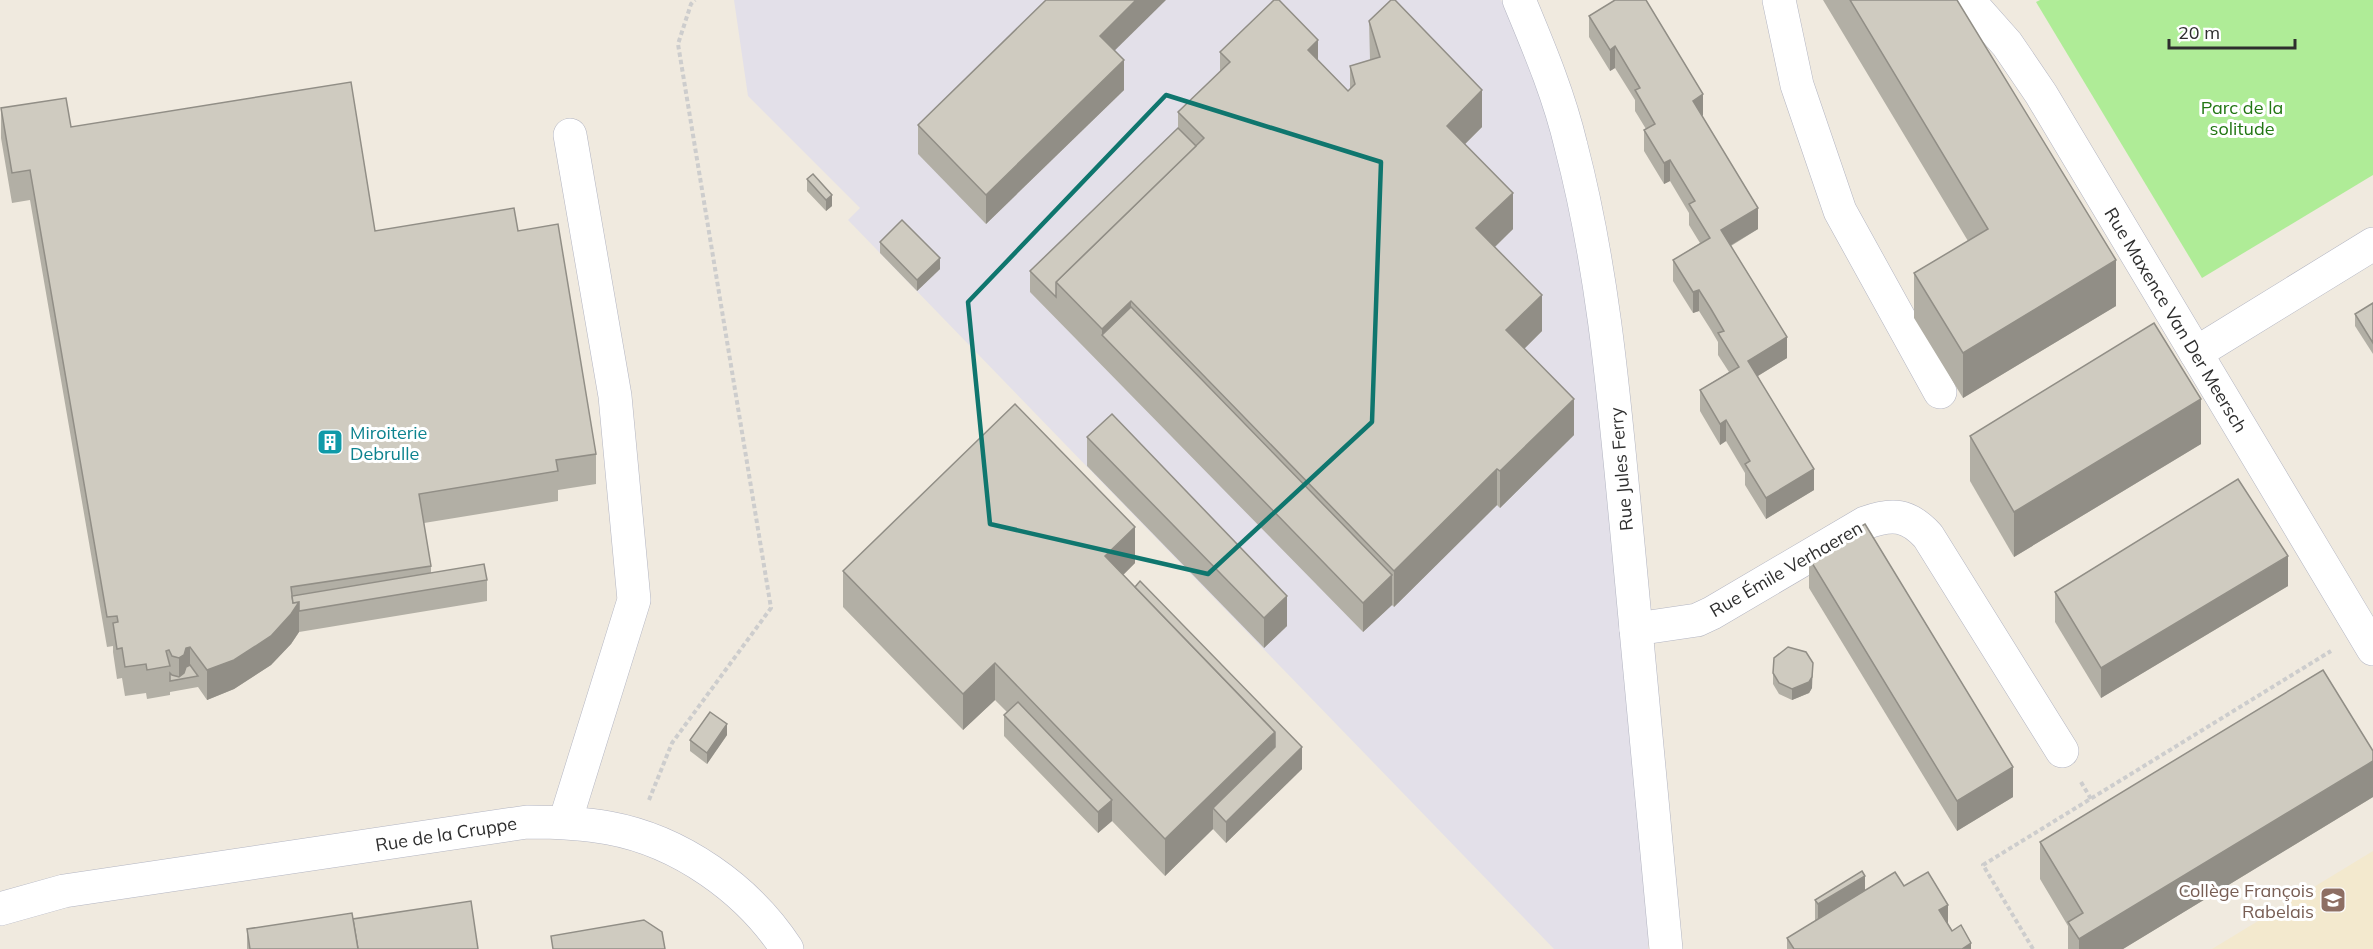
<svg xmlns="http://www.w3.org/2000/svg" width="2373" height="949" viewBox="0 0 2373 949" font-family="Mulish,sans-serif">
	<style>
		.industrial { fill: #e3e0e9 }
		.education { fill: #f3e9ce }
		.green { fill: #afec97 }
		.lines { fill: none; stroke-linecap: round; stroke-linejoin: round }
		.minor-casing { stroke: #b3b5c2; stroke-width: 34 }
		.path { stroke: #cdcdcd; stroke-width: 4; stroke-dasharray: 4.5 3; stroke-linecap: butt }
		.minor { stroke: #fff; stroke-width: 33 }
		.wall { fill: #b2afa5 }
		.shaded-wall { fill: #918e86 }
		.building { fill: #cfcbc0; stroke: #918e86; stroke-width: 1.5 }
		.marked { fill: none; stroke: #0f766e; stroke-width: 4.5; stroke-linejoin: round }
		.labels { text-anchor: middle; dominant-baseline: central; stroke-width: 6; stroke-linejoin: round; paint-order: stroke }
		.park-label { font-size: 18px; fill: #227613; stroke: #fff }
		.street-label { font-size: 18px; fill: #2e2e2e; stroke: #fff }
		.culture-label { font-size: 18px; fill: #0d838f; stroke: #fff; text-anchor: start }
		.education-label { font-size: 18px; fill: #785e54; stroke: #fff; text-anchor: end }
	</style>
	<rect width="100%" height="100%" fill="#f0eadf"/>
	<path class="industrial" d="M734 0H1501L1571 145 1647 731 1648 949H1554L848 220 860 208 748 96Z"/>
	<path class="education" d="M2373 851V949H2212Z"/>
	<path class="green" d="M2040 0H2373V175L2202 278 2036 2Z"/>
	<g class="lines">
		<g class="minor-casing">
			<g id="minor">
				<path d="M1519 0C1539 48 1559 95 1571 146 1605 276 1615 410 1628 544 1641 679 1654 814 1666 949"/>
				<path d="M1779 0 1797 85 1840 211 1940 392"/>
				<path d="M1968 0 2007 44 2041 94 2373 649"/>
				<path d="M2196 353 2373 244"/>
				<path d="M1636 629 1697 620 1712 613 1865 523C1892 513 1908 514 1928 536L2062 751"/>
				<path d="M565 822 634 600 615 396 570 135"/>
				<path d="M0 909 64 891 527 822C555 822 582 823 609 828 680 841 748 889 787 949"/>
			</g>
		</g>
		<g class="path">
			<path d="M2081 782 2091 799"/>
			<path d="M649 800 672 743 771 608 678 44 691 4 695 0"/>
			<path d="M2033 949 1983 865 2331 651"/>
		</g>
		<use href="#minor" class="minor"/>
	</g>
	<g class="wall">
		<path d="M1823 0H1957L2116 306 1963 398 1914 318V273L1968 241Z"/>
		<path d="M1589 16 1703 115 1702 116 1758 229 1731 246 1787 358 1758 376 1814 490 1766 519 1745 485V473L1726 441 1720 445 1700 411V390L1729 372 1718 355V342L1711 330 1699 311 1693 313 1673 281V260L1700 243 1689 225V213L1670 181 1664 184 1644 151V130L1646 129 1635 111V100L1615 68 1610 71 1589 37Z"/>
		<path d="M1369 21 1482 127 1465 144 1513 229 1495 247 1542 331 1524 349 1574 435 1500 508 1497 505 1394 607 1392 605 1363 632 1030 292V271L1178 128V112L1220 73V52L1318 60 1348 91 1350 89V66L1370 60Z"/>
		<path d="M1114 51 1124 90 986 224 918 154V125Z"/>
		<path d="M1 108 71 127 375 231H518L596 454V484L558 490V501L424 523 431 566V573L487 580V601L299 632 291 644 271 665 234 689 207 700 198 687 170 692V695L147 699 146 693 125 696 122 678 117 679 113 652V646L107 647 30 200 12 203 1 138Z"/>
		<path d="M807 179 832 206 826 211 807 191Z"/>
		<path d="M880 242 940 269 917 291 880 253Z"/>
		<path d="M2373 303V354L2355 326V314Z"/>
		<path d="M1970 436 2201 444 2014 557 1970 481Z"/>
		<path d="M1087 437 1287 626 1264 648 1087 466Z"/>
		<path d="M1809 558 2013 797 1957 831 1809 588Z"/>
		<path d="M1135 563 1123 575 1302 769 1226 843 1213 829 1165 876 1112 821 1098 833 1004 736V715L1007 712 995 700 963 730 843 607V571Z"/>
		<path d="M2288 586 2101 698 2055 622V592Z"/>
		<path d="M1773 673 1812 688 1809 693 1792 700 1779 694 1773 684Z"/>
		<path d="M727 735 707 764 690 751V740Z"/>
		<path d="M2373 797 2123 949H2068V926L2040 879V842Z"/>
		<path d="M1904 886 1948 923 1952 930 1971 949H1787V938L1815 921V900L1865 891Z"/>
		<path d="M353 919 478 949H247V929Z"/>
	</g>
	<g class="shaded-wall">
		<path d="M1136 0H1166L1100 65V36Z"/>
		<path d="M1318 40V77L1308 50Z"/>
		<path d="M1615 46V68L1610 71V50Z"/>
		<path d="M1124 60V90L986 224V195Z"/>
		<path d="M1482 90V127L1447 162V126Z"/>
		<path d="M1703 94V115L1693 122V101Z"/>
		<path d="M1670 160V181L1664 184V163Z"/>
		<path d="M1513 193V229L1476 265V228Z"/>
		<path d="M832 195V206L826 211V200Z"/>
		<path d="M1758 208V229L1721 251V230Z"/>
		<path d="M940 258V269L917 291V280Z"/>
		<path d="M2116 260V306L1963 398V353Z"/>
		<path d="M1699 290V311L1693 313V292Z"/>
		<path d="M1542 295V331L1506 367V330Z"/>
		<path d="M1131 301V337L1102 335V329Z"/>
		<path d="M1787 337V358L1748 382V361Z"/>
		<path d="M1574 399V435L1500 508V471Z"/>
		<path d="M2201 399V444L2014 557V512Z"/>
		<path d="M1726 420V441L1720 445V424Z"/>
		<path d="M1497 469V505L1394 607V571Z"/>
		<path d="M1814 469V490L1766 519V498Z"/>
		<path d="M1135 527V563L1105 593V556Z"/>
		<path d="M2288 556V586L2101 698V668Z"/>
		<path d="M1392 575V605L1363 632V603Z"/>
		<path d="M1287 596V626L1264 648V618Z"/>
		<path d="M299 602V632L291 644 271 665 234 689 207 700V670Z"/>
		<path d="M190 647V676L179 679V658L186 648Z"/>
		<path d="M995 663V700L963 730V694Z"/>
		<path d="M1813 663 1812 688 1809 693 1792 700V689Z"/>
		<path d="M727 724V735L707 764V753Z"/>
		<path d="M1275 732V768L1213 808V829L1165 876V839Z"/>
		<path d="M1302 747V769L1226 843V822Z"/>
		<path d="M2373 761V797L2123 949H2079V939Z"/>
		<path d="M2013 767V797L1957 831V801Z"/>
		<path d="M1112 800V821L1098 833V812Z"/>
		<path d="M1865 876V921L1818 949V904Z"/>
		<path d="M1948 905V934L1939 910Z"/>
		<path d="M1971 943V949H1962Z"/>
	</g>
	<g class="building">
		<path d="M1046 0H1136L1100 36 1124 60 986 195 918 125Z"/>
		<path d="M1274 0H1279L1318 40 1308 50 1348 91 1355 84 1350 66 1380 57 1369 21 1391 0H1395L1482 90 1447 126 1513 193 1476 228 1542 295 1506 330 1574 399 1500 471 1497 469 1394 571 1131 301 1102 329 1056 282 1204 138 1178 112 1230 62 1220 52Z"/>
		<path d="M1615 0H1646L1703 94 1693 101 1758 208 1721 230 1787 337 1748 361 1814 469 1766 498 1745 464 1750 461 1726 420 1720 424 1700 390 1739 367 1718 333 1724 331 1711 309 1699 290 1693 292 1673 260 1710 238 1689 204 1695 201 1670 160 1664 163 1644 130 1655 124 1635 90 1640 88 1615 46 1610 50 1589 16Z"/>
		<path d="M1850 0H1957L2116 260 1963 353 1914 273 1988 229Z"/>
		<path d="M351 82 375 231 514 208 518 231 558 224 596 454 556 460 558 471 419 494 431 566 291 587 293 603 299 602 291 614 271 636 234 660 207 670 190 647 186 648 184 655 179 658 172 656 169 650 166 651 170 666 147 670 146 664 125 667 122 648 117 649 113 623 118 622 117 616 107 617 30 170 12 173 1 108 66 98 71 127Z"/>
		<path d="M1178 128 1196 146 1056 282V297L1030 271Z"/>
		<path d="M813 174 832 195 826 200 807 179Z"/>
		<path d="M902 220 940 258 917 280 880 242Z"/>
		<path d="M2373 303V343L2355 314Z"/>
		<path d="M1131 307 1392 575 1363 603 1102 335Z"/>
		<path d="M2154 323 2201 399 2014 512 1970 436Z"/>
		<path d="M1015 404 1135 527 1105 556 1275 732 1165 839 995 663 963 694 843 571Z"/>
		<path d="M1112 414 1287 596 1264 618 1087 437Z"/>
		<path d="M2238 479 2288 556 2101 668 2055 592Z"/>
		<path d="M1865 524 2013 767 1957 801 1809 558Z"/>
		<path d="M484 564 487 580 299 611V602L293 603 292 596Z"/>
		<path d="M1140 581 1302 747 1226 822 1213 808 1275 747V732L1135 587Z"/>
		<path d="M1788 647 1806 652 1813 663 1812 677 1809 682 1792 689 1779 683 1773 673 1774 658Z"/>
		<path d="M190 665 198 676 170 681V673L172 675 179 677 184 673 186 667Z"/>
		<path d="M2323 670 2373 751V761L2079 939 2068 922 2083 913 2040 842Z"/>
		<path d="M1018 702 1112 800 1098 812 1004 715Z"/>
		<path d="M710 712 727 724 707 753 690 740Z"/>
		<path d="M1862 871 1865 876 1818 904 1815 900Z"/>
		<path d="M1895 872 1904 886 1928 872 1948 905 1939 910 1952 931 1961 925 1971 943 1962 949H1794L1787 938Z"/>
		<path d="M471 901 478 949H358L353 919Z"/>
		<path d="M352 913 358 949H250L247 929Z"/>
		<path d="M644 920 662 932 665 949H553L551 936Z"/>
	</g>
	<path class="marked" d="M1166 95 1381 162 1372 422 1208 574 990 524 968 302Z"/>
	<defs>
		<g id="building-square" transform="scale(1.35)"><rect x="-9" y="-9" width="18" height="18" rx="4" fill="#0f9aa8" stroke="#fff"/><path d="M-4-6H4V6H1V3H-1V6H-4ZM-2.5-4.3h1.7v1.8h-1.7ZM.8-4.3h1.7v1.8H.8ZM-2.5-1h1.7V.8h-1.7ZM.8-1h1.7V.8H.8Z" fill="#fff"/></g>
		<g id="school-square" transform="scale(1.35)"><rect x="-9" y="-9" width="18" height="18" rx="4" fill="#8d6e63" stroke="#fff"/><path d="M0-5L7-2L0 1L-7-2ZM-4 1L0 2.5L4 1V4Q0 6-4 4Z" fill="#fff"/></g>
	</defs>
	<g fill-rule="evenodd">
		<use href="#building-square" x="330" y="442"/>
		<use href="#school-square" x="2333" y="900"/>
	</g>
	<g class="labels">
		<g class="park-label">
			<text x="2242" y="107">Parc de la<tspan x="2242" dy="21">solitude</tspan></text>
		</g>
		<g class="street-label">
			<text transform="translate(2176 320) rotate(59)">Rue Maxence Van Der Meersch</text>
			<text transform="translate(1621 469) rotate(-95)">Rue Jules Ferry</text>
			<text transform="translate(1786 569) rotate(-30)">Rue Émile Verhaeren</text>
			<text transform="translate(446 834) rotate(-9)">Rue de la Cruppe</text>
		</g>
		<g class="culture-label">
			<text x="350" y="432">Miroiterie<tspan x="350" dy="21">Debrulle</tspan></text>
		</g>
		<g class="education-label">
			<text x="2314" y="890">Collège François<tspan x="2314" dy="21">Rabelais</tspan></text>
		</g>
	</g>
	<path d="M2169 39v9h126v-9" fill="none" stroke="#2e2e2e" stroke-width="3"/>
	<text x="2178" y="39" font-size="18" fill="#2e2e2e" stroke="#ffffff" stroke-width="4.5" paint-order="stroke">20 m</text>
</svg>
